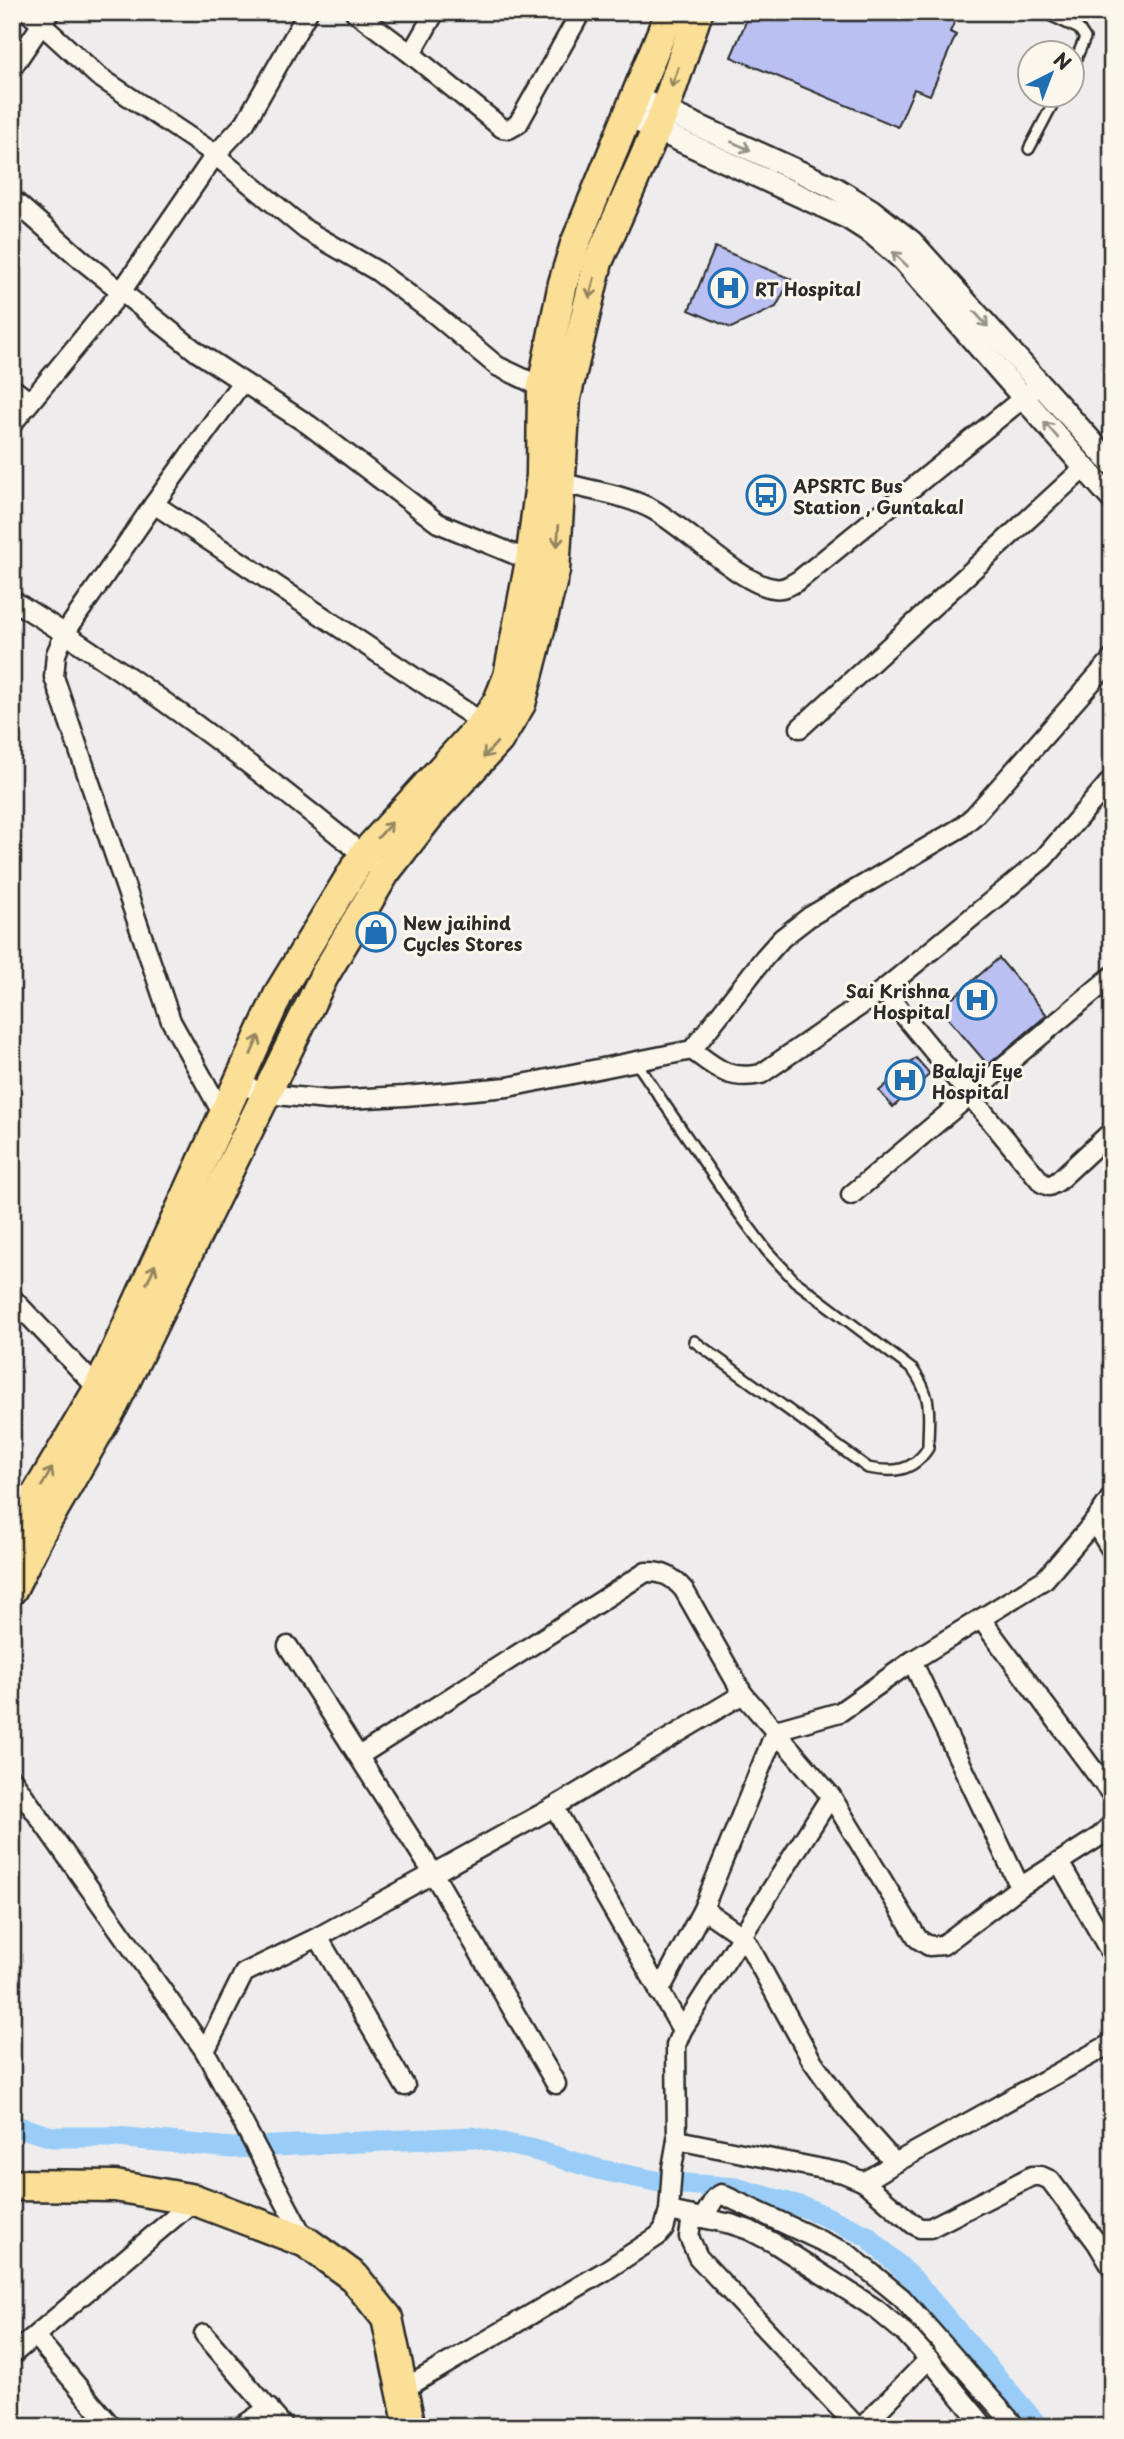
<svg xmlns="http://www.w3.org/2000/svg" width="1124" height="2439" viewBox="0 0 1124 2439" font-family="'Playpen Sans',sans-serif">
	<style>
		.lines { fill: none; stroke-linecap: round; stroke-linejoin: round }
		.canal { stroke: #99cdf7; stroke-width: 21 }
		.building { fill: #bac0f2; stroke: #2b2b2b; stroke-width: 2 }
		.service-casing { stroke: #2b2b2b; stroke-width: 14 }
		.minor-casing { stroke: #2b2b2b; stroke-width: 23 }
		.tertiary-casing { stroke: #2b2b2b; stroke-width: 26 }
		.primary-casing { stroke: #2b2b2b; stroke-width: 33 }
		.trunk-casing { stroke: #2b2b2b; stroke-width: 35 }
		.service { stroke: #fbf7ec; stroke-width: 9 }
		.minor { stroke: #fbf7ec; stroke-width: 18 }
		.tertiary { stroke: #fbf7ec; stroke-width: 21 }
		.primary { stroke: #fbdf96; stroke-width: 28 }
		.trunk { stroke: #fbdf96; stroke-width: 30 }
		.oneway { stroke: #938560 }
		.oneway2 { stroke: #93918c }
		.labels { text-anchor: middle; dominant-baseline: central; stroke-width: 6; stroke-linejoin: round; paint-order: stroke }
		.poi-label { font-size: 18px; font-weight: bold; fill: #2b2b2b; stroke: #fbf7ec; text-anchor: start }
	</style>
	<rect width="100%" height="100%" fill="#eeeced"/>
	<filter id="ink" filterUnits="userSpaceOnUse"><feTurbulence type="fractalNoise" baseFrequency=".0143" numOctaves="2"/><feDisplacementMap in="SourceGraphic" scale="14" xChannelSelector="R" yChannelSelector="G"/><feConvolveMatrix kernelMatrix="1 2 1 2 8 2 1 2 1" color-interpolation-filters="sRGB"/></filter>
	<g filter="url(#ink)">
		<g class="lines">
			<path class="canal" d="M12 2125 52 2137H117L232 2148 472 2137 531 2149 597 2169 660 2182 736 2188 807 2208 867 2236 912 2278 1039 2427"/>
		</g>
		<g class="building">
			<path d="M750 12H959L950 32 956 35 930 95 914 89 898 127 731 57Z"/>
			<path d="M715 247 791 279 776 307 731 328 689 310Z"/>
			<path d="M999 958 1047 1015 988 1065 940 1009Z"/>
			<path d="M916 1058 930 1074 893 1107 879 1091Z"/>
		</g>
		<g class="lines">
			<g class="service-casing">
				<g id="service">
					<path d="M1043 12 1079 29 1085 38 1072 68"/>
					<path d="M1029 149 1058 94"/>
					<path d="M636 1062 735 1208 767 1251 795 1281 913 1370C934 1399 928 1415 928 1448 913 1472 893 1473 868 1468L694 1341"/>
				</g>
			</g>
			<g class="minor-casing">
				<g id="minor">
					<path d="M28 12 98 76 209 150 306 230 377 271 436 315 497 366 550 391"/>
					<path d="M355 12 411 54 502 128 509 129 518 124 581 12"/>
					<path d="M411 54 435 12"/>
					<path d="M12 68 50 12"/>
					<path d="M12 199 83 261 197 352 309 425 438 523 538 564"/>
					<path d="M12 388 30 402"/>
					<path d="M12 424 121 292 215 155 245 123 308 12"/>
					<path d="M554 480C587 491 621 493 652 509 684 526 742 585 774 588 783 590 791 585 799 580L1033 390"/>
					<path d="M154 504 483 723"/>
					<path d="M12 600C143 681 266 774 385 873"/>
					<path d="M800 728 1084 468"/>
					<path d="M883 990 1042 1183 1049 1186 1057 1182 1112 1131"/>
					<path d="M692 1050 764 958 782 938 809 917 960 828 974 816 1112 659"/>
					<path d="M238 1083 266 1094 328 1100 405 1096 508 1087 692 1050C716 1068 729 1081 761 1074L883 990 1044 858 1112 779"/>
					<path d="M226 1120 171 1021 54 677 56 654 65 633 154 504 242 382"/>
					<path d="M851 1195 1112 976"/>
					<path d="M12 1298 104 1395"/>
					<path d="M1094 1522 1112 1551"/>
					<path d="M981 1619 1112 1795"/>
					<path d="M288 1646 433 1873 556 2084"/>
					<path d="M912 1661 1020 1887"/>
					<path d="M359 1756 646 1572C663 1571 673 1577 684 1590L743 1694"/>
					<path d="M12 1779 205 2051 306 2242"/>
					<path d="M831 1796 682 2030 676 2045 677 2140 672 2168 669 2211 731 2224 749 2230 774 2243 876 2309 906 2334 929 2359 985 2427"/>
					<path d="M554 1807 682 2030"/>
					<path d="M1059 1862 1112 1955"/>
					<path d="M703 1909 742 1936 748 1944 811 2059 846 2108 895 2163 1112 2043"/>
					<path d="M318 1937 405 2086"/>
					<path d="M659 1992 703 1909 776 1730 840 1712 912 1661 1045 1579 1094 1522 1112 1496"/>
					<path d="M205 2051 244 1973 318 1937 554 1807 743 1694 831 1796 918 1939 929 1946 943 1945 1020 1887 1100 1836 1112 1824"/>
					<path d="M677 2140 843 2173 864 2182 895 2163"/>
					<path d="M864 2182 913 2224 920 2228H930L1032 2176H1041L1050 2180 1097 2243 1112 2268"/>
					<path d="M692 2216 689 2237 698 2257 857 2427"/>
					<path d="M703 2218 715 2198 721 2194 847 2253 902 2298 1016 2427"/>
					<path d="M204 2334 284 2427"/>
					<path d="M35 2336 112 2427"/>
					<path d="M12 2355 195 2200"/>
					<path d="M402 2390 605 2271 658 2236 664 2229 669 2211"/>
					<path d="M241 2427 269 2408"/>
					<path d="M862 2427 929 2359"/>
				</g>
			</g>
			<g class="tertiary-casing">
				<g id="tertiary">
					<path d="M635 97 835 188 871 210 912 242 1112 464"/>
					<path d="M627 116 848 218 873 234 903 260 1112 499"/>
				</g>
			</g>
			<g class="primary-casing">
				<g id="primary">
					<path d="M12 1535 98 1389 280 991 363 855 483 723 498 701 508 676 530 561 541 475 542 387 563 283 575 244 670 12"/>
					<path d="M12 1590 41 1532 114 1405 324 976 385 873 435 809 499 740 521 704 555 571 566 398 598 262 664 112 698 12"/>
				</g>
			</g>
			<g class="trunk-casing">
				<path id="trunk" d="M12 2185 115 2186 195 2200 306 2242 354 2277 387 2318 410 2427"/>
			</g>
			<use href="#service" class="service"/>
			<use href="#minor" class="minor"/>
			<use href="#tertiary" class="tertiary"/>
			<use href="#primary" class="primary"/>
			<use href="#trunk" class="trunk"/>
		</g>
		<defs><path id="oneway-shaft" d="M-6 0H5M1.5-3L5.5 0L1.5 3" fill="none" stroke-width="1.6" stroke-linecap="round" stroke-linejoin="round" transform="scale(1.75)"/></defs>
		<g class="oneway">
			<use href="#oneway-shaft" transform="translate(675 77) rotate(108)"/>
			<use href="#oneway-shaft" transform="translate(592 288) rotate(103)"/>
			<use href="#oneway-shaft" transform="translate(558 536) rotate(94)"/>
			<use href="#oneway-shaft" transform="translate(490 750) rotate(132)"/>
			<use href="#oneway-shaft" transform="translate(385 830) rotate(-48)"/>
			<use href="#oneway-shaft" transform="translate(255 1045) rotate(-66)"/>
			<use href="#oneway-shaft" transform="translate(151 1274) rotate(-65)"/>
			<use href="#oneway-shaft" transform="translate(47 1477) rotate(-60)"/>
		</g>
		<g class="oneway2">
			<use href="#oneway-shaft" transform="translate(741 146) rotate(24)"/>
			<use href="#oneway-shaft" transform="translate(900 259) rotate(-136)"/>
			<use href="#oneway-shaft" transform="translate(981 319) rotate(48)"/>
			<use href="#oneway-shaft" transform="translate(1051 430) rotate(-131)"/>
		</g>
	</g>
	<defs>
		<g id="hospital-ring" transform="scale(2.0125)"><circle r="9.5" fill="#fbf7ec" stroke="#1f6fb2" stroke-width="1.5"/><path d="M-5-5h3v3.5h4V-5h3V5h-3V1.5h-4V5h-3Z" fill="#1f6fb2"/></g>
		<g id="bus-ring" transform="scale(2.0125)"><circle r="9.5" fill="#fbf7ec" stroke="#1f6fb2" stroke-width="1.5"/><path d="M-5-6H5V4H4V6H2V4H-2V6H-4V4H-5ZM-3.5-4V0h7V-4ZM-3.5 1.2v1.5H-2V1.2ZM2 1.2v1.5H3.5V1.2Z" fill="#1f6fb2"/></g>
		<g id="shop-ring" transform="scale(2.0125)"><circle r="9.5" fill="#fbf7ec" stroke="#1f6fb2" stroke-width="1.5"/><path d="M-5-2.5h2.3a2.7 3.5 0 0 1 5.4 0H5L5.5 6h-11ZM-1.5-2.5h3a1.5 2.3 0 0 0-3 0Z" fill="#1f6fb2"/></g>
	</defs>
	<g fill-rule="evenodd">
		<use href="#hospital-ring" x="728" y="288"/>
		<use href="#bus-ring" x="766" y="495"/>
		<use href="#shop-ring" x="376" y="932"/>
		<use href="#hospital-ring" x="977" y="1000"/>
		<use href="#hospital-ring" x="905" y="1080"/>
	</g>
	<g class="labels">
		<g class="poi-label">
			<text x="755" y="288">RT Hospital</text>
			<text x="793" y="485">APSRTC Bus<tspan x="793" dy="21">Station , Guntakal</tspan></text>
			<text x="403" y="922">New jaihind<tspan x="403" dy="21">Cycles Stores</tspan></text>
			<text x="950" y="990" text-anchor="end">Sai Krishna<tspan x="950" dy="21">Hospital</tspan></text>
			<text x="932" y="1070">Balaji Eye<tspan x="932" dy="21">Hospital</tspan></text>
		</g>
	</g>
	<rect width="1124" height="2439" fill="none" stroke="#fbf7ec" stroke-width="42"/>
	<rect x="21" y="21" width="1082" height="2397" fill="none" stroke="#2b2b2b" stroke-width="2.5" filter="url(#ink)"/>
	<g transform="translate(1051 74) rotate(42)"><circle r="33" fill="#fbf7ec" stroke="#a8a59f" stroke-width="2"/>
	<path d="M0-5L12 26L0 18L-12 26Z" fill="#1f6fb2"/>
	<text y="-10" font-size="19" font-weight="bold" text-anchor="middle" fill="#2b2b2b">N</text>
	</g>
</svg>
